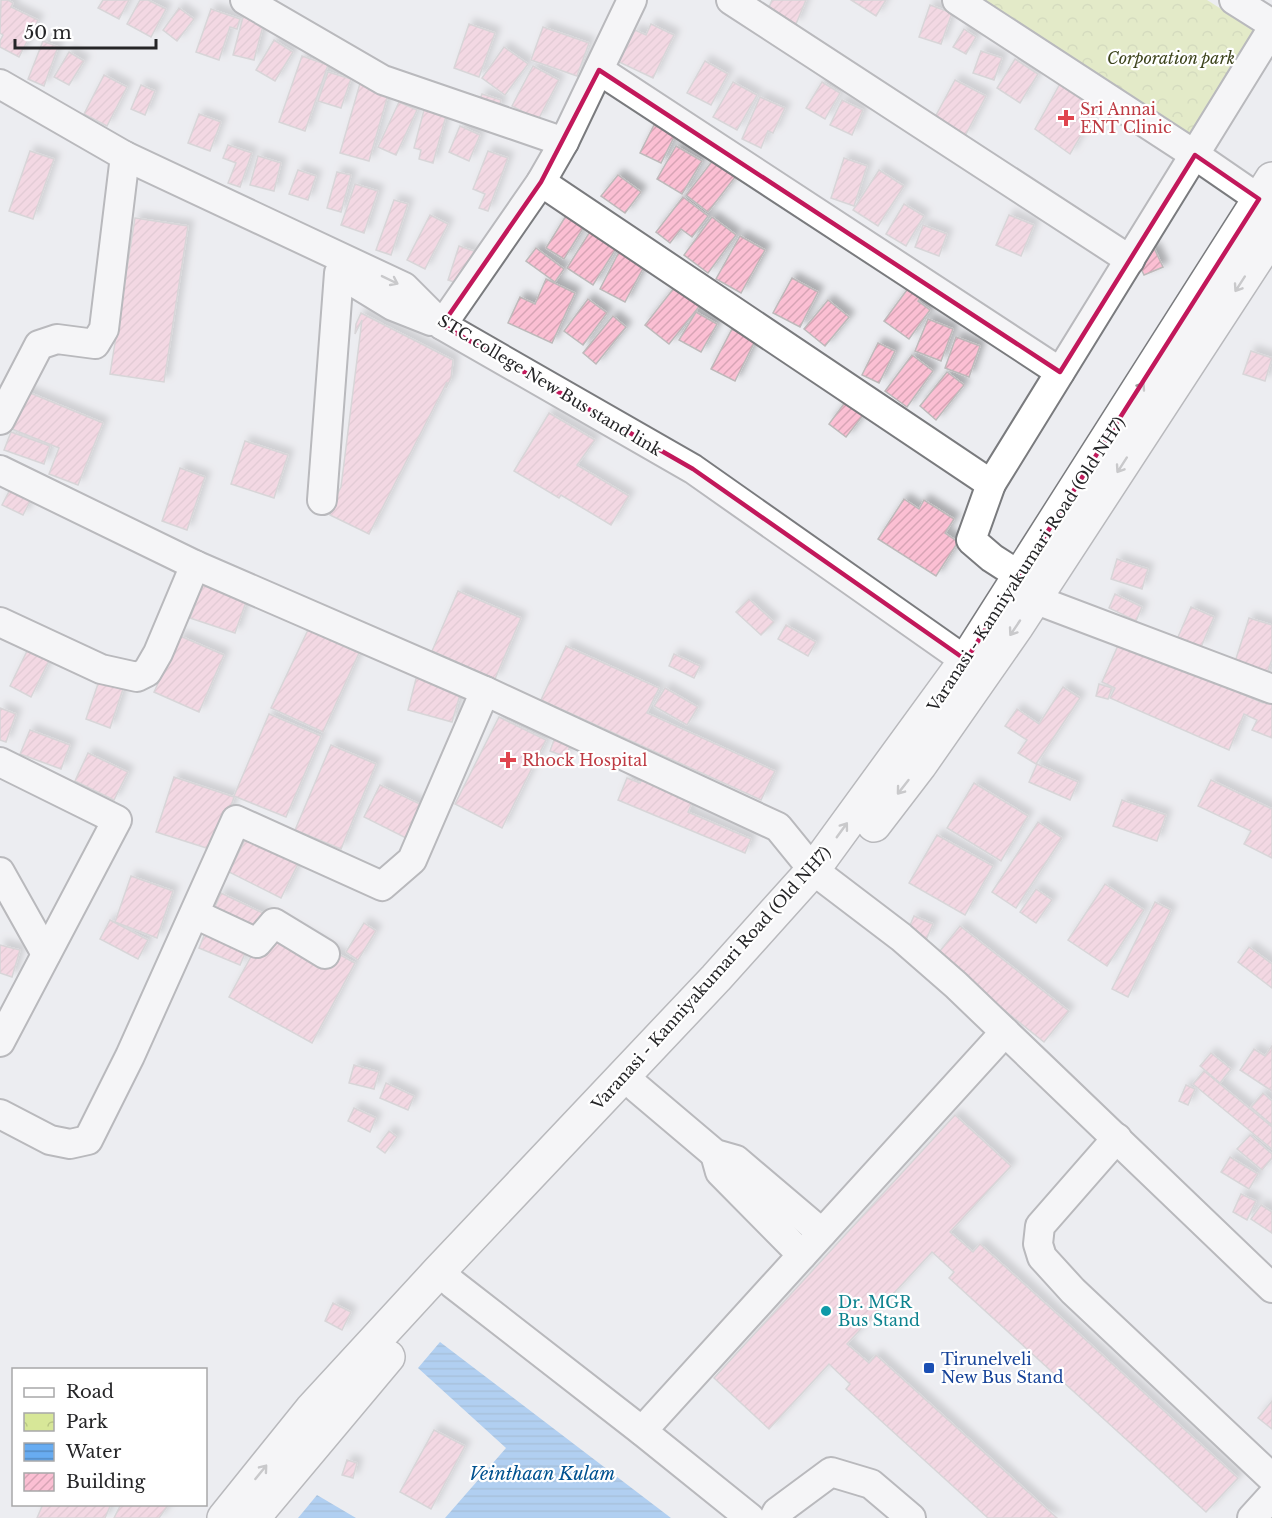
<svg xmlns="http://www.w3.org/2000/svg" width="1272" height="1518" viewBox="0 0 1272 1518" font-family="'Libre Baskerville',serif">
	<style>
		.park { fill: url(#park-crowns) }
		.water { fill: url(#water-rules) }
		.building { fill: url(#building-hatch); stroke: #beb9ba; stroke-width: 1.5; filter: url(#shadow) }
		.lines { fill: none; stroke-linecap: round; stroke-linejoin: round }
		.minor-casing { stroke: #7a7b7e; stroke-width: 32 }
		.major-casing { stroke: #7a7b7e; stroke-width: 36 }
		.minor { stroke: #fff; stroke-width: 28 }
		.major { stroke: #fff; stroke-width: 33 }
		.oneway { stroke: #9d9d9e }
		.marked { fill: none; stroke: #c2185b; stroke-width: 4.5; stroke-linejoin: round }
		.health-dot { fill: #e0444e; stroke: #fff; stroke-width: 2 }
		.culture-dot { fill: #0f9aa8; stroke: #fff; stroke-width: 2 }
		.transit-dot { fill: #1a4fb4; stroke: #fff; stroke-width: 2 }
		.labels { text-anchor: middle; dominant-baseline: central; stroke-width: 4.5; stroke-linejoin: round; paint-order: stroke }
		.park-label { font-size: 16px; font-style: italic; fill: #3e451d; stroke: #fff }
		.health-label { font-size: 16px; fill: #be3a42; stroke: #fff; text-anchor: start }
		.street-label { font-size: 16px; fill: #252527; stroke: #fff }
		.culture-label { font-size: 16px; fill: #0d838f; stroke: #fff; text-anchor: start }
		.transit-label { font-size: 16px; fill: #164399; stroke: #fff; text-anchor: start }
		.water-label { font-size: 18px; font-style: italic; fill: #015290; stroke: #fff }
	</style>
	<defs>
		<pattern id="park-crowns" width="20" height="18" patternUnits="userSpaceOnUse" patternTransform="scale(1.5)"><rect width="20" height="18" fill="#d7e798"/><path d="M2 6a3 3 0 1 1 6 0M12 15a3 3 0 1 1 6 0" fill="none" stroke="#b8c683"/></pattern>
		<pattern id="water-rules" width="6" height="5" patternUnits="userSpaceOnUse" patternTransform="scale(1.5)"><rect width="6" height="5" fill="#68acf1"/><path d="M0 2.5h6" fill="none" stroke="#558cc3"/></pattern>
		<pattern id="building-hatch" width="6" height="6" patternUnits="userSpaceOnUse" patternTransform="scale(1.5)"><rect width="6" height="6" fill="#fbbfd3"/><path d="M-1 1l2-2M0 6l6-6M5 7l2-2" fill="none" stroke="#d7a4b5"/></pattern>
		<filter id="shadow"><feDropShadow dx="5.5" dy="-5.5" stdDeviation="3" flood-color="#0004"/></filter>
	</defs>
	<rect width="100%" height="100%" fill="#ecedf1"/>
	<path class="park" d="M979 0H1207L1256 31 1190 141Z"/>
	<g class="water">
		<path d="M440 1342 671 1518H445L506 1448 418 1368Z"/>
		<path d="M317 1495 356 1518H298Z"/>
	</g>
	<g class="building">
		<path d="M1 0H8L13 3 11 7 38 20 19 57 0 47V41L3 35 0 33Z"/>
		<path d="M103 0H129L119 19 98 8Z"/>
		<path d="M140 0H148L166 9 151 37 127 24Z"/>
		<path d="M772 0H806L796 24 767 12Z"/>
		<path d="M851 0H886L876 16Z"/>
		<path d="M930 5 952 13 941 44 919 37Z"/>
		<path d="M179 8 194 19 177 41 163 30Z"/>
		<path d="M211 9 240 19 237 29 230 27 219 60 196 52Z"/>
		<path d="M243 17 264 22 254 60 233 55Z"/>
		<path d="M469 24 495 33 479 77 454 68Z"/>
		<path d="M651 24 674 35 653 78 619 62 635 30 646 35Z"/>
		<path d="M543 27 589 43 577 76 531 60Z"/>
		<path d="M964 29 976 37 966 54 953 47Z"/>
		<path d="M274 40 293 52 275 81 256 70Z"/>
		<path d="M43 41 58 47 44 86 28 79Z"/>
		<path d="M504 47 528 64 505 95 482 78Z"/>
		<path d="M981 51 1002 58 994 80 973 73Z"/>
		<path d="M69 52 84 61 69 85 54 77Z"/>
		<path d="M302 56 328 65 305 131 279 122Z"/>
		<path d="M1015 59 1038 74 1020 103 997 88Z"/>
		<path d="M705 61 728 74 711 105 687 93Z"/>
		<path d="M533 66 559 80 538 120 512 106Z"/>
		<path d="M328 72 351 79 341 108 318 101Z"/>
		<path d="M104 75 127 87 107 126 84 114Z"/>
		<path d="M361 80 390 88 369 161 340 153Z"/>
		<path d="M955 80 986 96 965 136 934 119Z"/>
		<path d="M1062 80 1098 107 1070 154 1035 129Z"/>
		<path d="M733 82 757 95 737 130 713 117Z"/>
		<path d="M822 82 840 93 825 119 806 108Z"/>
		<path d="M141 85 155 91 145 115 131 109Z"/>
		<path d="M482 94 501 100 498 112 478 105Z"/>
		<path d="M760 97 785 108 773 133 768 131 761 148 742 139Z"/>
		<path d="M842 100 863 110 852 135 830 125Z"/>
		<path d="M399 102 417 110 396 155 378 147Z"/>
		<path d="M424 110 446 116 433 163 419 159 421 150 414 148Z"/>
		<path d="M199 114 221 122 210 151 188 143Z"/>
		<path d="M654 125 675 135 661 163 640 153Z"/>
		<path d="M460 126 480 135 469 161 449 152Z"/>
		<path d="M228 145 252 153 240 187 228 183 236 163 223 158Z"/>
		<path d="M676 146 702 161 682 194 657 179Z"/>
		<path d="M30 151 54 159 33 219 9 211Z"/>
		<path d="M488 151 508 158 488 211 479 208 485 194 473 189Z"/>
		<path d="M717 155 739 172 708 212 686 195Z"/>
		<path d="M258 156 281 163 274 191 250 185Z"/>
		<path d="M844 158 867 166 854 206 831 198Z"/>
		<path d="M298 170 316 176 308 200 289 194Z"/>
		<path d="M879 170 904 186 878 226 853 210Z"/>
		<path d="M337 172 351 175 341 212 327 208Z"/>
		<path d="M618 175 641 192 625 213 601 196Z"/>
		<path d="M355 184 378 191 364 233 341 225Z"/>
		<path d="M683 197 708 216 692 237 681 229 670 243 656 232Z"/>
		<path d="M394 200 408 204 391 255 376 250Z"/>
		<path d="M904 204 924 216 906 246 886 234Z"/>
		<path d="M567 214 585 225 564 259 546 248Z"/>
		<path d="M430 215 448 224 425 269 407 260Z"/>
		<path d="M1009 215 1034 225 1021 256 996 245Z"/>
		<path d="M712 217 736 235 708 273 684 255Z"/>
		<path d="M135 218 188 226 164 382 110 374Z"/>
		<path d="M923 225 947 234 939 256 915 247Z"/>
		<path d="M591 230 617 247 593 285 567 268Z"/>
		<path d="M740 236 765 250 741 293 716 279Z"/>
		<path d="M459 246 474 251 463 285 448 280Z"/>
		<path d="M536 248 564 269 555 282 526 261Z"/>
		<path d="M621 248 647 261 625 302 600 289Z"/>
		<path d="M1154 248 1163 267 1144 275 1135 256Z"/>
		<path d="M792 278 818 292 800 327 773 313Z"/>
		<path d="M546 279 575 293 552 343 508 323 520 297 535 304Z"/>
		<path d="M912 283 925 292 918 301 930 310 909 339 884 321Z"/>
		<path d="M677 284 702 303 669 344 645 325Z"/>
		<path d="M588 299 607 313 583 345 564 331Z"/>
		<path d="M828 300 849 317 825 346 804 329Z"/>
		<path d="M696 312 717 324 701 352 679 340Z"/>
		<path d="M361 313 453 360 451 378 446 388 447 382 369 534 330 515 331 506 341 487 362 320 355 334 356 324Z"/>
		<path d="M613 316 626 327 596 364 583 353Z"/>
		<path d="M928 319 953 329 941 361 915 351Z"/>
		<path d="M732 329 755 341 735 381 711 369Z"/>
		<path d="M956 337 980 346 969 377 945 368Z"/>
		<path d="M878 343 895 351 879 383 862 375Z"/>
		<path d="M1251 351 1272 358 1265 381 1243 374Z"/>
		<path d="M912 355 933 371 907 407 885 391Z"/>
		<path d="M947 372 964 385 936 420 920 406Z"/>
		<path d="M23 390 103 423 78 485 49 474 59 448 7 427Z"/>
		<path d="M846 401 864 414 846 437 829 424Z"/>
		<path d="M549 413 595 440 577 465 629 496 611 525 561 495 559 498 514 471Z"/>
		<path d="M11 432 50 446 44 464 4 450Z"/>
		<path d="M245 441 288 455 274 498 231 484Z"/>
		<path d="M180 468 205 477 187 530 162 521Z"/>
		<path d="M14 482 35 492 23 515 2 505Z"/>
		<path d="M904 499 919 509 924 500 954 519 945 533 958 542 936 576 878 539Z"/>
		<path d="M1117 559 1148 569 1142 589 1111 579Z"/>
		<path d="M203 584 247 599 235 633 190 618Z"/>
		<path d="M458 591 521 618 495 679 432 651Z"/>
		<path d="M1115 594 1142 607 1136 621 1109 608Z"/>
		<path d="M749 599 774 622 761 635 736 612Z"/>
		<path d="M1191 607 1214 617 1201 647 1178 637Z"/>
		<path d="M1249 618 1272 625V659L1265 679 1233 668Z"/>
		<path d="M786 625 816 642 808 656 778 639Z"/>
		<path d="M308 630 359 653 323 732 271 708Z"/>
		<path d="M180 636 224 655 199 712 154 692Z"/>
		<path d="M1120 641 1263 703 1264 699 1272 703V738L1252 730 1257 720 1244 714 1229 750 1110 698 1115 688 1102 682Z"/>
		<path d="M30 645 52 655 31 697 10 686Z"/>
		<path d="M566 646 659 688 647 713 775 771 761 800 541 700Z"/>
		<path d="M674 654 700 666 694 678 669 666Z"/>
		<path d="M101 675 125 683 110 728 86 719Z"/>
		<path d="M417 675 462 688 452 722 408 710Z"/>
		<path d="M1099 684 1112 688 1108 699 1096 696Z"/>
		<path d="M1063 687 1080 698 1036 764 1018 753 1027 740 1005 726 1017 709 1039 724Z"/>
		<path d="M665 688 698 707 687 725 654 706Z"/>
		<path d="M0 708 16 714 6 742 0 740Z"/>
		<path d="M269 714 321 736 286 817 234 796Z"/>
		<path d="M499 717 546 740 502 828 455 804Z"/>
		<path d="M30 730 70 745 61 769 20 754Z"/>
		<path d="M555 737 571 743 566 757 550 751Z"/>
		<path d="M331 745 376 764 341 849 295 830Z"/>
		<path d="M88 753 128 772 114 800 75 781Z"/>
		<path d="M1037 764 1078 782 1070 800 1029 782Z"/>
		<path d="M645 772 696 794 688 812 751 839 745 853 618 800 627 778 640 783Z"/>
		<path d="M174 777 234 797 216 851 156 832Z"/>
		<path d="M1211 780 1272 809V858L1244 844 1251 831 1198 806Z"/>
		<path d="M974 783 1028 816 1001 861 947 828Z"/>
		<path d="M380 785 422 805 406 838 364 817Z"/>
		<path d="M1122 800 1166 815 1157 841 1113 826Z"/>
		<path d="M1038 822 1062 838 1016 908 992 892Z"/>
		<path d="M251 828 303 854 281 898 229 872Z"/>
		<path d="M937 835 993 866 965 915 909 883Z"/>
		<path d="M131 876 173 891 157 938 115 922Z"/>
		<path d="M1105 884 1144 910 1107 966 1068 940Z"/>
		<path d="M1036 889 1052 900 1036 923 1020 912Z"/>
		<path d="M221 893 267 915 260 929 215 907Z"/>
		<path d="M1155 902 1171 910 1128 997 1112 989Z"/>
		<path d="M914 916 933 924 926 940 907 932Z"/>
		<path d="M272 918 355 963 312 1043 229 997Z"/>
		<path d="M110 920 148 940 138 959 100 939Z"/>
		<path d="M210 921 251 939 240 965 199 948Z"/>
		<path d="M364 923 376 931 358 960 346 952Z"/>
		<path d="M960 926 1069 1011 1044 1042 936 956Z"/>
		<path d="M0 945 20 950 12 977 0 973Z"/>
		<path d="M1249 947 1272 964V988L1238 962Z"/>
		<path d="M1272 1046V1091L1240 1070 1254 1049 1265 1056Z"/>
		<path d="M1211 1053 1231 1069 1220 1083 1200 1066Z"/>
		<path d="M354 1065 379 1072 374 1089 349 1083Z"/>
		<path d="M1204 1071 1272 1127V1149L1193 1084Z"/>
		<path d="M386 1083 414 1096 408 1110 380 1098Z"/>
		<path d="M1186 1085 1195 1089 1188 1105 1179 1101Z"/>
		<path d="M1263 1093 1272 1101V1125L1251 1107Z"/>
		<path d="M354 1108 376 1118 370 1132 348 1121Z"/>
		<path d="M955 1115 1011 1166 950 1232 973 1252 980 1244 1238 1478 1206 1512 949 1278 954 1272 932 1252 847 1344 869 1363 876 1355 1057 1518H988L846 1389 850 1384 829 1364 769 1429 714 1378Z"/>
		<path d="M389 1131 397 1137 385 1153 377 1147Z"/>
		<path d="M1250 1135 1272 1154V1158L1262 1170 1237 1149Z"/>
		<path d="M1230 1157 1258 1174 1249 1189 1221 1172Z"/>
		<path d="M1241 1194 1256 1201 1247 1220 1233 1212Z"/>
		<path d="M1261 1205 1272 1212V1233L1251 1219Z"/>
		<path d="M333 1303 351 1312 342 1330 325 1321Z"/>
		<path d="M1272 1401V1429L1258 1418Z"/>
		<path d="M434 1430 465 1446 431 1509 400 1492Z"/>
		<path d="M347 1460 357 1463 353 1478 342 1475Z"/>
		<path d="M43 1504H111L105 1518H37Z"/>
		<path d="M121 1504H169L159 1518H114Z"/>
	</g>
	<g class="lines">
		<g class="minor-casing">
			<g id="minor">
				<path d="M245 0 383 80 564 142"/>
				<path d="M731 0 1130 260"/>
				<path d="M957 0 1195 155 1259 199 1272 211"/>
				<path d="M1234 0 1272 24"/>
				<path d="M599 70 1060 372"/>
				<path d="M0 84 125 156 404 287 442 325 693 469 983 673"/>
				<path d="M541 182 991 484 1272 29"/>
				<path d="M347 278 393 306 431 321"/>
				<path d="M442 325 541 182 564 142 632 0"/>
				<path d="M0 420 39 345 57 339 95 344 104 329 125 156"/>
				<path d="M0 470 195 565 485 691 778 827 813 870 901 937 956 985 1272 1288"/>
				<path d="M991 484 971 540 992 558 1020 576"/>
				<path d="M322 500 339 273"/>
				<path d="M1034 599 1272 689"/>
				<path d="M0 622 101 669 137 677 147 672 158 653 195 565"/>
				<path d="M0 762 117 820 0 1042"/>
				<path d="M0 872 46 954"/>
				<path d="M195 914 257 943 274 923 325 954"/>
				<path d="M637 1088 715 1154 736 1160 822 1233"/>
				<path d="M0 1114 50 1140 70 1144 88 1140 130 1056 236 820 382 886 412 860 485 691"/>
				<path d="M1117 1138 1040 1226 1038 1244 1042 1257 1073 1291 1272 1478"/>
				<path d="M715 1154 720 1172 802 1255"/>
				<path d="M439 1271 453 1284 642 1431 750 1518"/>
				<path d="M642 1431 1005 1032"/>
				<path d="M774 1518 777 1512 831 1472 871 1484 911 1518"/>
				<path d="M1252 1518 1272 1496"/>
			</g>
		</g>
		<g class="major-casing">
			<g id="major">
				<path d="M874 825 920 765 1017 626 1272 235"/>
				<path d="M224 1518 311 1410 439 1271 716 978 813 870 966 660 1272 179"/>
				<path d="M253 1518 388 1357"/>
			</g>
		</g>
		<use href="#minor" class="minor"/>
		<use href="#major" class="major"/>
	</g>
	<defs><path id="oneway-shaft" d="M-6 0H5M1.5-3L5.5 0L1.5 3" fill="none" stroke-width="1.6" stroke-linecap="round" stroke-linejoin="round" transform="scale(1.5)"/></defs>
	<g class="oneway">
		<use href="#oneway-shaft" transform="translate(390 280) rotate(26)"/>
		<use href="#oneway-shaft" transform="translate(1240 284) rotate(123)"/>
		<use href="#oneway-shaft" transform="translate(1139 390) rotate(-57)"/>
		<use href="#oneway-shaft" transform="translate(1122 465) rotate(123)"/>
		<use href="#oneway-shaft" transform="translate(1015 628) rotate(124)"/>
		<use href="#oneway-shaft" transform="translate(903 787) rotate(128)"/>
		<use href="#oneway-shaft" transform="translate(842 830) rotate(-54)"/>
		<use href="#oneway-shaft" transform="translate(261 1472) rotate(-51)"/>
	</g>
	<path d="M0 0H1272V1518H0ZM599 70 1060 372 1195 155 1259 199 966 660 693 469 442 325 541 182Z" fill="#ecedf1" fill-opacity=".55" fill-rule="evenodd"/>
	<path class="marked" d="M599 70 1060 372 1195 155 1259 199 966 660 693 469 442 325 541 182Z"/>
	<g class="health-dot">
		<path d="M1063 109h6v6h6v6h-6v6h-6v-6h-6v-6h6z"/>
		<path d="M505 751h6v6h6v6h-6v6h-6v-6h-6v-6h6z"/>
	</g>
	<circle class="culture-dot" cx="826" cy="1311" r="6"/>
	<rect class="transit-dot" x="923" y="1362" width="12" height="12" rx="3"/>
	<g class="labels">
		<g class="park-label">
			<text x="1171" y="58">Corporation park</text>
		</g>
		<g class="health-label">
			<text x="1080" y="109">Sri Annai<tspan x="1080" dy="18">ENT Clinic</tspan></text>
			<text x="522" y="760">Rhock Hospital</text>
		</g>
		<g class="street-label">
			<text transform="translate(550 385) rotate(31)">STC college New Bus stand link</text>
			<text transform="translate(1026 564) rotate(-57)">Varanasi - Kanniyakumari Road (Old NH7)</text>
			<text transform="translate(711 978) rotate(-48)">Varanasi - Kanniyakumari Road (Old NH7)</text>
		</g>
		<g class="culture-label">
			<text x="838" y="1302">Dr. MGR<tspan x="838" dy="18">Bus Stand</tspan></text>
		</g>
		<g class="transit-label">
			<text x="941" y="1359">Tirunelveli<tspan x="941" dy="18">New Bus Stand</tspan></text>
		</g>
		<g class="water-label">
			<text x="542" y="1474">Veinthaan Kulam</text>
		</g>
	</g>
	<rect x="12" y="1368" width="195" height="138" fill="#ffffff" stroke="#a8a8a9" stroke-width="1.5"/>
	<rect x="24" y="1388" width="30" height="9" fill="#ffffff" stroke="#a8a8a9" stroke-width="1.5"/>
	<text x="66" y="1398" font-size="18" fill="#252527">Road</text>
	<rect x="24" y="1413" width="30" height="18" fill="url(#park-crowns)" stroke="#a8a8a9" stroke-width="1.5"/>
	<text x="66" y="1428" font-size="18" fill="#252527">Park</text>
	<rect x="24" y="1443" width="30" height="18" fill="url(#water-rules)" stroke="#a8a8a9" stroke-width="1.5"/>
	<text x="66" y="1458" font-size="18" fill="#252527">Water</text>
	<rect x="24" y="1473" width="30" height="18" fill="url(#building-hatch)" stroke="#a8a8a9" stroke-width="1.5"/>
	<text x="66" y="1488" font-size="18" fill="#252527">Building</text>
	<path d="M15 39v9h141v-9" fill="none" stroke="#252527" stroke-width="3"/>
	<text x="24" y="39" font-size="18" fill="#252527" stroke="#ffffff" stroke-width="4.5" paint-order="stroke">50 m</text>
</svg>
